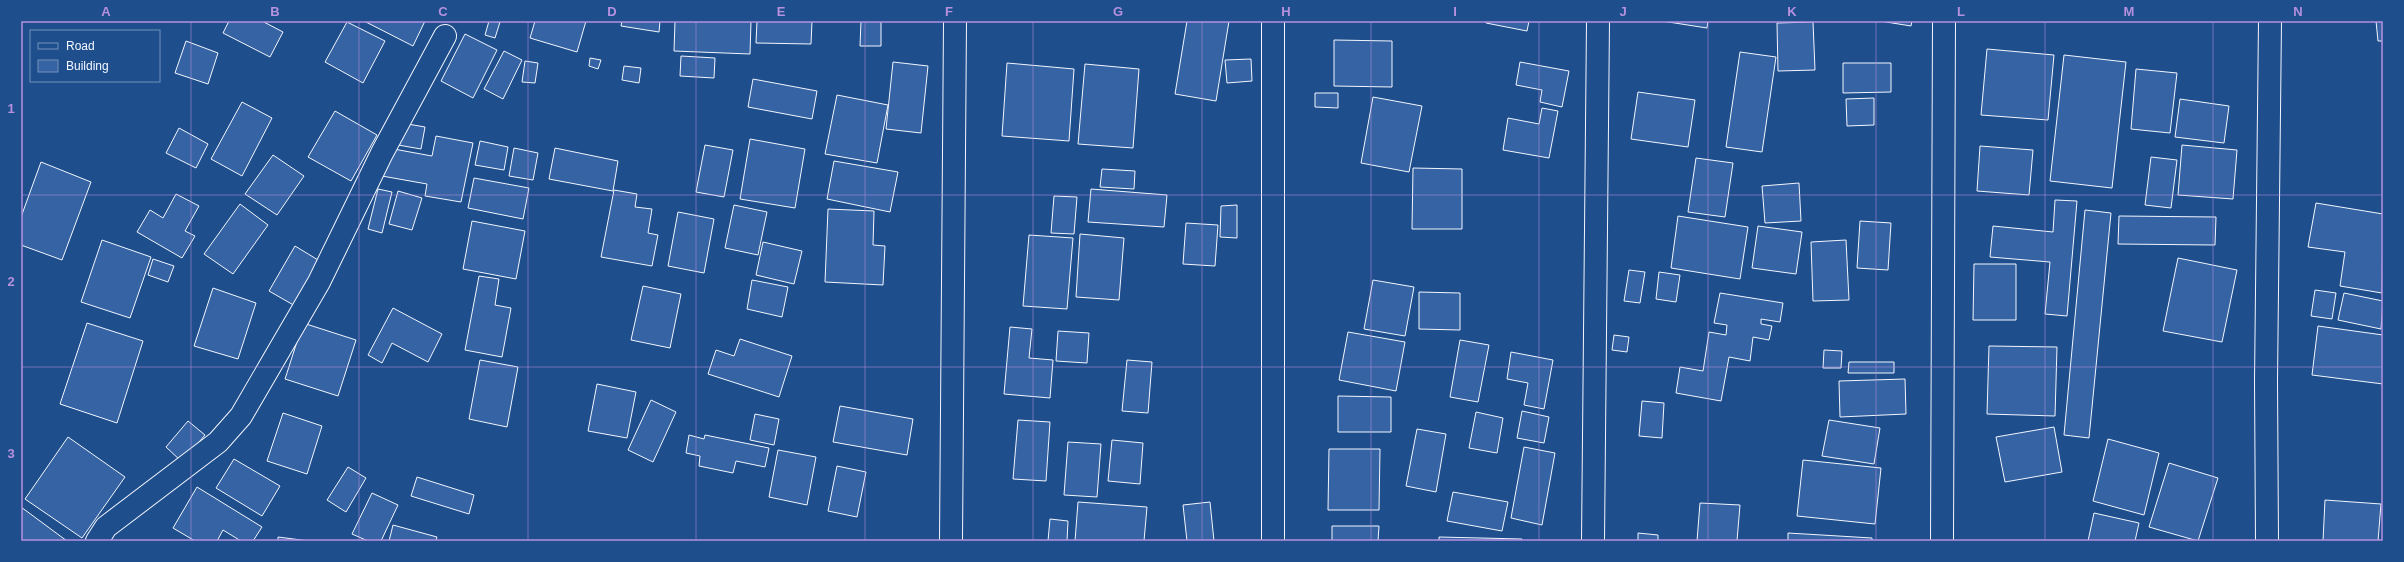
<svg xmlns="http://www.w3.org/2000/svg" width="2404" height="562" viewBox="0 0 2404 562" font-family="Arial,sans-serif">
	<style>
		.building { fill: #3563a3; stroke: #f2f6ff }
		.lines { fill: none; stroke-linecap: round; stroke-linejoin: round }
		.minor-casing { stroke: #f2f6ff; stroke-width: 24 }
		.minor { stroke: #1f4e8c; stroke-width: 22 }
		.grid { fill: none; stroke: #b691df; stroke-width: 1; stroke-opacity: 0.55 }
		.neatline { fill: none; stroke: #b691df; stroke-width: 1.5 }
		.grid-label { font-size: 13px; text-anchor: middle; font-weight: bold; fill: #b691df }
	</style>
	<rect width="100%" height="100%" fill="#1f4e8c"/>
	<g class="building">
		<path d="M229 21H262L283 32 270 57 223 33Z"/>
		<path d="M364 21H425L413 46Z"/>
		<path d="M489 21 500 22 495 38 485 35Z"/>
		<path d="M535 21H586L577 52 530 38Z"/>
		<path d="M622 21H660L659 32 621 26Z"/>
		<path d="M675 21H751L750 54 674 51Z"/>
		<path d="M757 21H812L811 44 756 43Z"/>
		<path d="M861 21H881V46H860Z"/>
		<path d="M1187 21H1229L1216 101 1175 94Z"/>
		<path d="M1486 21H1529L1527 31 1486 23Z"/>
		<path d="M1662 21H1708L1707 28Z"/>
		<path d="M1880 21H1912L1911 26Z"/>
		<path d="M2376 21H2383V41H2378Z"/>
		<path d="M347 22 385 41 363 83 325 62Z"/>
		<path d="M1813 22 1815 70 1778 71 1777 23Z"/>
		<path d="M465 34 497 50 473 98 441 81Z"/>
		<path d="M1334 40 1392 41V87L1334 86Z"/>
		<path d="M186 41 218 53 208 84 175 73Z"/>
		<path d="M1987 49 2054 55 2048 120 1981 115Z"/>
		<path d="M504 51 522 60 503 99 484 89Z"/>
		<path d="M1740 52 1776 57 1762 152 1726 147Z"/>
		<path d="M2064 55 2126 62 2112 188 2050 181Z"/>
		<path d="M681 56 715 58 714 78 680 76Z"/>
		<path d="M590 58 601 60 598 69 589 66Z"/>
		<path d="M1251 59 1252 81 1227 83 1225 60Z"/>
		<path d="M525 61 538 63 535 83 522 82Z"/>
		<path d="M893 62 928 66 921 133 886 129Z"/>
		<path d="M1520 62 1569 71 1562 107 1540 102 1542 90 1516 85Z"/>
		<path d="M1007 63 1074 69 1069 141 1002 136Z"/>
		<path d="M1843 63H1891V92L1843 93Z"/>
		<path d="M1085 64 1139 69 1133 148 1078 144Z"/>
		<path d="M624 66 641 68 639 83 622 80Z"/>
		<path d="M2136 69 2177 73 2170 133 2131 129Z"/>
		<path d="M753 79 817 91 812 119 748 107Z"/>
		<path d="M1638 92 1695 100 1688 147 1631 139Z"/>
		<path d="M1315 93H1338V108L1315 107Z"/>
		<path d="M837 95 888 105 877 163 825 154Z"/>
		<path d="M1373 97 1422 106 1409 172 1361 163Z"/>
		<path d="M1874 98V125L1847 126 1846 99Z"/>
		<path d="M2180 99 2229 106 2224 143 2175 137Z"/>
		<path d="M242 102 272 118 242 176 211 159Z"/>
		<path d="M1542 108 1558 111 1549 158 1503 150 1508 118 1539 124Z"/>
		<path d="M335 111 377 135 351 181 308 157Z"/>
		<path d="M402 123 425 127 421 149 398 145Z"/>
		<path d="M179 128 208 144 196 168 166 153Z"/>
		<path d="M436 136 473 143 461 202 425 196 427 184 382 176 388 148 432 156Z"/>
		<path d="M750 139 805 149 795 208 740 199Z"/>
		<path d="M480 141 508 147 504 170 475 165Z"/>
		<path d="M705 145 733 150 724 197 696 192Z"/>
		<path d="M2182 145 2237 150 2233 199 2178 195Z"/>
		<path d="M1980 146 2033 150 2029 195 1977 191Z"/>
		<path d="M514 148 538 153 533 180 509 176Z"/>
		<path d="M555 148 618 161 613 191 549 179Z"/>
		<path d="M273 155 304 176 277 215 245 194Z"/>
		<path d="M2151 157 2177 160 2171 208 2145 205Z"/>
		<path d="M1696 158 1733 163 1725 217 1688 212Z"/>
		<path d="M834 161 898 172 890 212 827 199Z"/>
		<path d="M41 162 91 182 62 260 21 245V217Z"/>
		<path d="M1413 168 1462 169V229H1412Z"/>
		<path d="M1102 169 1135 171 1134 189 1100 187Z"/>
		<path d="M474 178 529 188 523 219 468 208Z"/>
		<path d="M1799 183 1801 221 1765 223 1762 186Z"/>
		<path d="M378 189 392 192 382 233 368 229Z"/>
		<path d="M1091 189 1167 195 1164 227 1088 222Z"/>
		<path d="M614 190 637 194 635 207 652 209 648 233 658 235 652 266 601 257Z"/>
		<path d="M398 191 422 198 412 230 389 224Z"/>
		<path d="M176 194 199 206 185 231 195 236 182 258 137 232 150 210 163 218Z"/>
		<path d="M1054 196 1077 197 1074 234 1051 233Z"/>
		<path d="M2055 200 2077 201 2067 316 2045 314 2050 262 1990 257 1993 226 2053 232Z"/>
		<path d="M2316 203 2383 214 2382 293 2340 286 2345 252 2308 247Z"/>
		<path d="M240 204 268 225 233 274 204 254Z"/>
		<path d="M734 205 767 212 758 255 725 248Z"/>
		<path d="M1237 205V238L1220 237 1221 206Z"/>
		<path d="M828 209 874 211 873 245 885 246 883 285 825 282Z"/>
		<path d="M2085 210 2111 213 2089 438 2064 435Z"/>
		<path d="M678 212 714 219 704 273 668 266Z"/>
		<path d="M1678 216 1748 227 1740 279 1671 268Z"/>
		<path d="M2119 216 2216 217 2215 245 2118 244Z"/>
		<path d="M472 221 525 231 516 279 463 269Z"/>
		<path d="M1860 221 1891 223 1888 270 1857 268Z"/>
		<path d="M1186 223 1218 225 1215 266 1183 264Z"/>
		<path d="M1758 226 1802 232 1796 274 1752 268Z"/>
		<path d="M1080 234 1124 238 1119 300 1076 297Z"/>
		<path d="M1029 235 1073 238 1067 309 1023 306Z"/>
		<path d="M102 240 151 257 130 318 81 302Z"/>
		<path d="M1846 240 1849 300 1813 301 1811 242Z"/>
		<path d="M763 242 802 251 794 284 756 275Z"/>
		<path d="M295 246 323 263 297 307 269 291Z"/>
		<path d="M2178 258 2237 270 2222 342 2163 331Z"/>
		<path d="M153 259 174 266 168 282 148 275Z"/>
		<path d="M1974 264H2016V320H1973Z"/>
		<path d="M1629 270 1645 272 1640 303 1624 301Z"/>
		<path d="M1659 272 1680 275 1676 302 1656 299Z"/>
		<path d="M479 276 499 279 495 305 511 308 502 357 465 350Z"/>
		<path d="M752 280 788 287 782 317 747 309Z"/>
		<path d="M1373 280 1414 287 1405 336 1364 329Z"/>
		<path d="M643 286 681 294 670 348 631 340Z"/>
		<path d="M213 288 256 303 238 359 194 346Z"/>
		<path d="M2315 290 2336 293 2332 319 2311 316Z"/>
		<path d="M1419 292 1460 293V330L1419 329Z"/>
		<path d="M1720 293 1783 303 1780 322 1761 319V324L1772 326 1769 340 1753 337 1750 361 1729 357 1721 401 1676 393 1680 367 1703 371 1709 332 1726 335 1727 325 1714 323Z"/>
		<path d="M2344 293 2383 301 2381 329 2338 320Z"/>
		<path d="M393 308 442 334 428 362 392 343 382 363 368 355Z"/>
		<path d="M87 323 143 341 117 423 60 404Z"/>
		<path d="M303 323 356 340 338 396 285 379Z"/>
		<path d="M2318 326 2383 335V384L2312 375Z"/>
		<path d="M1010 327 1032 329 1029 358 1053 360 1050 398 1004 394Z"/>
		<path d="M1058 331 1089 333 1087 363 1056 361Z"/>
		<path d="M1348 332 1405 342 1396 391 1339 380Z"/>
		<path d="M1614 335 1629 337 1627 352 1612 350Z"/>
		<path d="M740 339 792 356 779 397 708 374 716 350 734 356Z"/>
		<path d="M1460 340 1489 345 1478 402 1450 397Z"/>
		<path d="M1989 346 2057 347 2055 416 1987 414Z"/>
		<path d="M1824 350 1842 351 1841 368H1823Z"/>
		<path d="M1511 352 1553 360 1544 409 1524 405 1528 383 1507 379Z"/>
		<path d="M480 360 518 367 507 427 469 419Z"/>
		<path d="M1127 360 1152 362 1148 413 1122 411Z"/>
		<path d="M1849 362H1894V373H1848Z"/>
		<path d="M1905 379 1906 414 1840 417 1839 381Z"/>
		<path d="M597 384 636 392 627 438 588 431Z"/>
		<path d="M1338 396 1391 397V432H1338Z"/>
		<path d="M651 400 676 412 653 462 628 450Z"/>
		<path d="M1642 401 1664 403 1662 438 1639 436Z"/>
		<path d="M840 406 913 419 907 455 833 442Z"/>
		<path d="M1522 411 1549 417 1544 443 1517 438Z"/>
		<path d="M1476 412 1503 418 1497 453 1469 448Z"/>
		<path d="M283 413 322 426 307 474 267 461Z"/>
		<path d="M755 414 779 419 774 445 750 440Z"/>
		<path d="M1018 420 1050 422 1046 481 1013 479Z"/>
		<path d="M1829 420 1880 428 1874 464 1822 456Z"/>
		<path d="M188 421 205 435 182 462 166 447Z"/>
		<path d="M2054 427 2062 472 2005 482 1996 437Z"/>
		<path d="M1417 429 1446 434 1436 492 1406 486Z"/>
		<path d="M689 435 704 439 705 435 769 448 765 467 736 461 733 473 699 466 700 456 686 453Z"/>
		<path d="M68 437 125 477 82 538 25 499Z"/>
		<path d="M2108 439 2159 453 2144 515 2093 501Z"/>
		<path d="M1112 440 1143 443 1140 484 1108 481Z"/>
		<path d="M1068 442 1101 444 1097 497 1064 495Z"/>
		<path d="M1524 447 1555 453 1542 525 1511 518Z"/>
		<path d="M1329 449H1380L1379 510H1328Z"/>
		<path d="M778 450 816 457 807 505 769 497Z"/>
		<path d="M234 459 280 486 262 516 216 488Z"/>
		<path d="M1803 460 1881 468 1875 524 1797 516Z"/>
		<path d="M2169 463 2218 478 2198 541 2149 527Z"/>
		<path d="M837 466 866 472 857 517 828 511Z"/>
		<path d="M348 467 366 478 346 512 327 500Z"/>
		<path d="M417 477 474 495 469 514 411 496Z"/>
		<path d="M197 487 262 527 253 541H241L223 530 217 541H195L173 528Z"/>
		<path d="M1453 492 1508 502 1502 531 1447 521Z"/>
		<path d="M372 493 398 505 381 541H368L352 534Z"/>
		<path d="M2325 500 2381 504 2378 541H2323Z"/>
		<path d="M1078 502 1147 507 1144 541H1075Z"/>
		<path d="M1210 502 1214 541H1187L1183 505Z"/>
		<path d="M1700 503 1740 505 1737 541H1697Z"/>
		<path d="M21 507 67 541H21Z"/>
		<path d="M2094 513 2139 523 2135 541H2088Z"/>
		<path d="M1050 519 1068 521 1067 541H1048Z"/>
		<path d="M393 525 437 537 436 541H389Z"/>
		<path d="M1332 526H1379L1378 541H1332Z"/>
		<path d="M1638 533 1658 535V541H1638Z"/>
		<path d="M1788 533 1872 538V541H1788Z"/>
		<path d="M278 537 309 541H278Z"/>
		<path d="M1439 537 1522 539V541H1439Z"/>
	</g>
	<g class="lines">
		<g class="minor-casing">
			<g id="minor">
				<path d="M97 541 106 527 218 442 241 416 319 282 382 153 445 36"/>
				<path d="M951 541 955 21"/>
				<path d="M1273 541V21"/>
				<path d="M1593 541 1598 21"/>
				<path d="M1942 541 1944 21"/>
				<path d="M2267 541 2266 381 2270 21"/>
			</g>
		</g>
		<use href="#minor" class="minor"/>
	</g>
	<path class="grid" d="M191 21V541M359 21V541M528 21V541M696 21V541M865 21V541M1033 21V541M1202 21V541M1371 21V541M1539 21V541M1708 21V541M1876 21V541M2045 21V541M2213 21V541M21 195H2383M21 367H2383"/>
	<rect width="2404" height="562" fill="none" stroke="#1f4e8c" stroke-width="44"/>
	<rect x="30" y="30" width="130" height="52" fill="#1f4e8c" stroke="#7391ba"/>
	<rect x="38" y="43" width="20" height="6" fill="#1f4e8c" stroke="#7391ba"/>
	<text x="66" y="50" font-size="12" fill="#f2f6ff">Road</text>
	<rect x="38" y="60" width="20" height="12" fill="#3563a3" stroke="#7391ba"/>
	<text x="66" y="70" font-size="12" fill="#f2f6ff">Building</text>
	<rect x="22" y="22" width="2360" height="518" class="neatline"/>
	<g class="grid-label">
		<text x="106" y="16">A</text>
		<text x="275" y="16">B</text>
		<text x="443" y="16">C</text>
		<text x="612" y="16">D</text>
		<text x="781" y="16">E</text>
		<text x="949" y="16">F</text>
		<text x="1118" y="16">G</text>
		<text x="1286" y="16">H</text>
		<text x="1455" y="16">I</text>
		<text x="1623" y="16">J</text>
		<text x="1792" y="16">K</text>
		<text x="1961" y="16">L</text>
		<text x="2129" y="16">M</text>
		<text x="2298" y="16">N</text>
		<text x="11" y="113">1</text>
		<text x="11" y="286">2</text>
		<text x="11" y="458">3</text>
	</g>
</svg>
